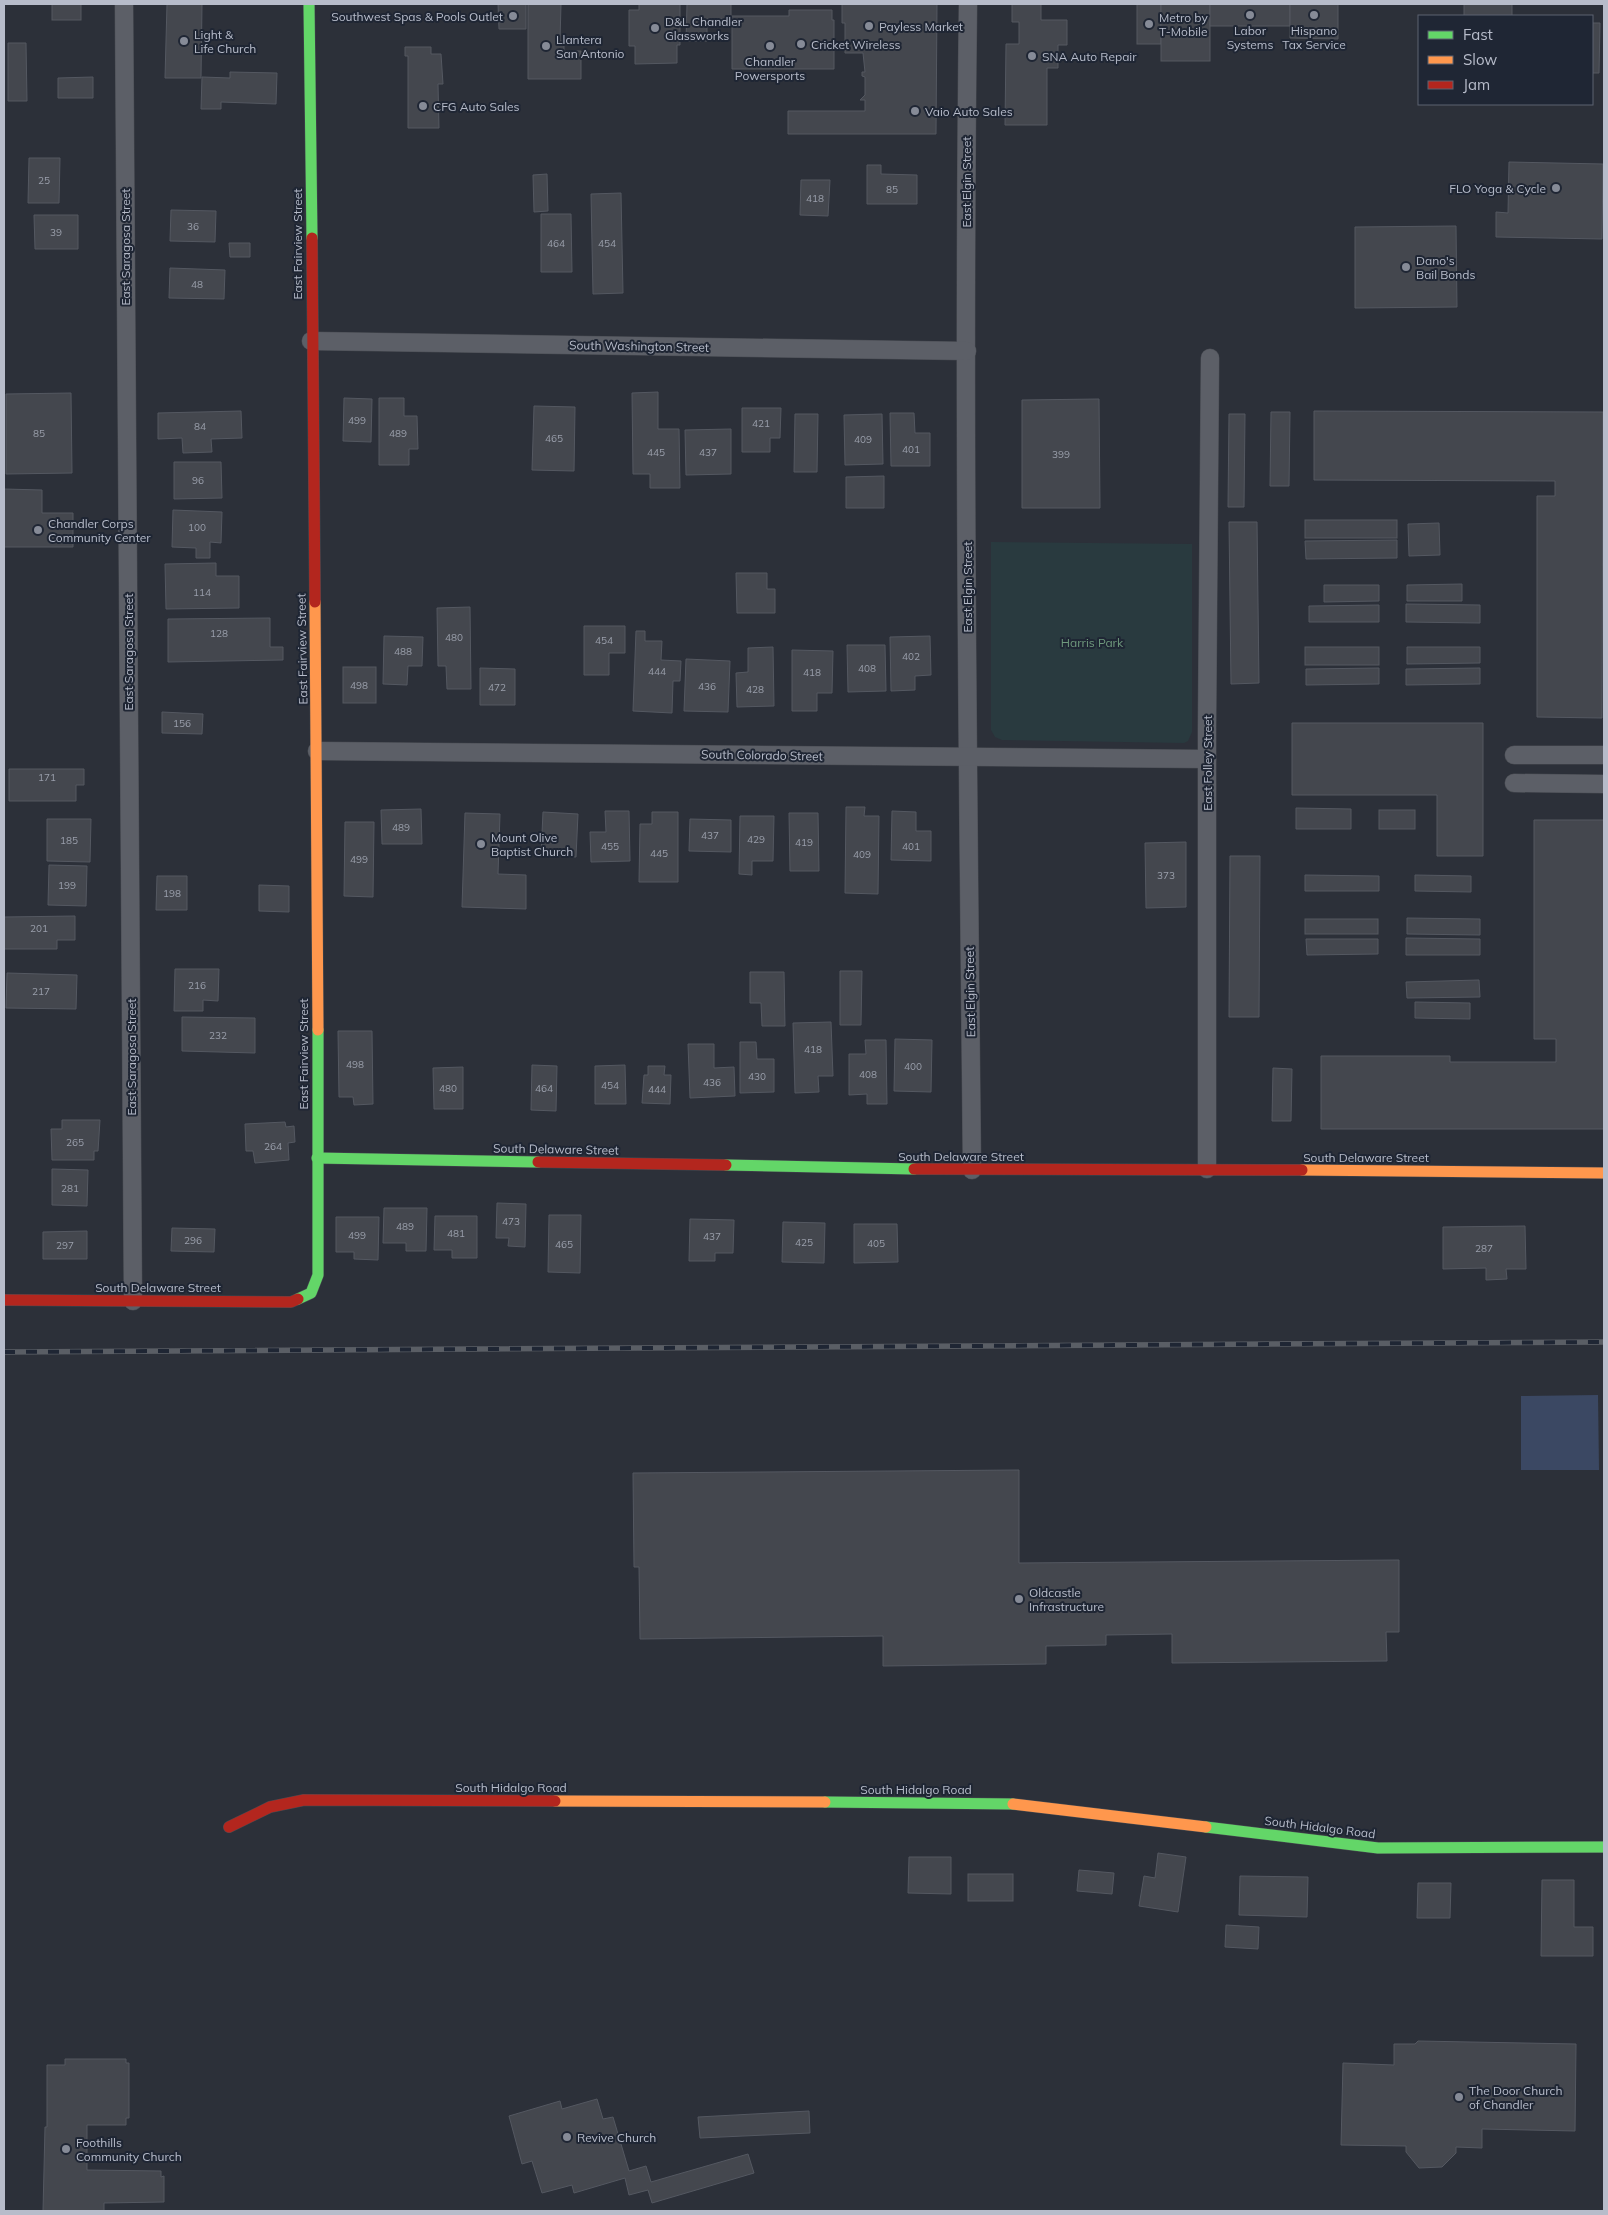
<svg xmlns="http://www.w3.org/2000/svg" width="1608" height="2215" viewBox="0 0 1608 2215" font-family="Mulish,sans-serif">
	<style>
		.green { fill: #293a3f }
		.water { fill: #3b4863 }
		.building { fill: #44474e; stroke: #545861 }
		.lines { fill: none; stroke-linecap: round; stroke-linejoin: round }
		.street-casing { stroke: #484b52; stroke-width: 19 }
		.fast-casing { stroke: #484b52; stroke-width: 12 }
		.slow-casing { stroke: #484b52; stroke-width: 12 }
		.jam-casing { stroke: #484b52; stroke-width: 12 }
		.street { stroke: #5c5f67; stroke-width: 18 }
		.fast { stroke: #63d668; stroke-width: 11 }
		.slow { stroke: #ff974d; stroke-width: 11 }
		.jam { stroke: #b3261e; stroke-width: 11 }
		.rail-casing { stroke: #5a5e65; stroke-width: 5.5 }
		.rail { stroke: #1f2634; stroke-width: 4; stroke-dasharray: 11; stroke-linecap: butt }
		.poi-dot { fill: #868b97; stroke: #1f2634; stroke-width: 2 }
		.labels { text-anchor: middle; dominant-baseline: central; stroke-width: 4; stroke-linejoin: round; paint-order: stroke }
		.number-label { font-size: 10px; fill: #9a9fab }
		.poi-label { font-size: 12px; fill: #b7bcca; stroke: #1f2634; text-anchor: start }
		.street-label { font-size: 12px; fill: #b7bcca; stroke: #1f2634 }
		.park-label { font-size: 12px; fill: #6f997d; stroke: #1f2634 }
	</style>
	<rect width="100%" height="100%" fill="#2c3039"/>
	<path class="green" d="M991 542 1192 544V732L1188 741 1184 743 1002 740 995 737 991 730Z"/>
	<path class="water" d="M1598 1395 1599 1470H1521V1396Z"/>
	<g class="building">
		<rect x="52" y="4" width="29" height="16"/>
		<path d="M167 4H202L201 78H165Z"/>
		<path d="M498 4H526V29H499Z"/>
		<path d="M528 4H561L560 41H564V51H581V79H528Z"/>
		<path d="M636 4H680V45H677V63L635 64V46H629V10H639V4Z"/>
		<path d="M687 4H731V19H707V41H686Z"/>
		<path d="M842 4H937L936 134H788V111H865V100H860L865 95V77L862 76V72H865L863 53H845V23H842Z"/>
		<path d="M1012 4H1041V20H1067V45H1058V68H1047V125H1005L1006 44H1019V22H1012Z"/>
		<rect x="1137" y="4" width="24" height="40"/>
		<rect x="1161" y="4" width="49" height="57"/>
		<rect x="1210" y="4" width="80" height="22"/>
		<path d="M1290 4H1338V39L1290 38Z"/>
		<rect x="1464" y="4" width="48" height="12"/>
		<path d="M789 10H832V20H834V69H732V16H789Z"/>
		<path d="M1592 23H1600L1599 73H1592Z"/>
		<path d="M8 43H26L27 101H8Z"/>
		<path d="M405 47H431V54H441L443 84H438L439 128H408V56H405Z"/>
		<path d="M230 72 277 73 276 104 221 102V109H201L202 77 230 78Z"/>
		<path d="M93 77V98H58V78Z"/>
		<path d="M29 158H60L59 203H28Z"/>
		<path d="M1509 162 1603 164 1602 239 1496 237V212L1508 213Z"/>
		<path d="M867 165H881V174L917 175V204H867Z"/>
		<path d="M547 174 548 211 534 212 533 175Z"/>
		<path d="M801 180H830L828 216 800 215Z"/>
		<path d="M621 193 623 293 593 294 591 194Z"/>
		<path d="M171 210 216 211 215 242 170 241Z"/>
		<path d="M541 214H571L572 272H541Z"/>
		<path d="M34 215H78V249H35Z"/>
		<path d="M1456 226 1457 307 1355 308V227Z"/>
		<path d="M229 243H250V257H230Z"/>
		<path d="M170 268 225 270 224 299 169 298Z"/>
		<path d="M658 392V429H679L680 488H650V474H633L632 393Z"/>
		<path d="M71 393 72 473 6 474V394Z"/>
		<path d="M344 398 372 399 371 442 343 441Z"/>
		<path d="M379 398H404V416H417L418 449H409V465H379Z"/>
		<path d="M1099 399 1100 508H1022V400Z"/>
		<path d="M534 406 575 407 574 471 532 470Z"/>
		<path d="M742 408H781L780 438H770V452H742Z"/>
		<path d="M241 411 242 438 211 439 212 452 183 453 182 438 158 439V413Z"/>
		<path d="M1314 411 1603 412 1602 718 1537 717V496H1555V481L1314 480Z"/>
		<path d="M1271 412H1290L1289 486H1270Z"/>
		<path d="M890 413H914L915 433H930V466H891Z"/>
		<path d="M795 414H818L817 472H794Z"/>
		<path d="M882 414 883 464 845 465 844 415Z"/>
		<path d="M1229 414H1245L1244 507H1228Z"/>
		<path d="M731 429V474L686 475 685 430Z"/>
		<path d="M174 462H221L222 498 174 499Z"/>
		<path d="M884 476V508H846V477Z"/>
		<path d="M4 489 42 490V513H73V547H4Z"/>
		<path d="M173 510 222 512 221 543 210 542V558H196V548L172 547Z"/>
		<rect x="1305" y="520" width="92" height="18"/>
		<path d="M1229 522H1257L1259 683 1231 684Z"/>
		<path d="M1439 523 1440 555 1409 556 1408 524Z"/>
		<path d="M1397 540V558L1306 559 1305 541Z"/>
		<path d="M216 563V576H239V608L166 609 165 564Z"/>
		<path d="M736 573H767V589H775V613H737Z"/>
		<path d="M1462 584V601H1407V585Z"/>
		<path d="M1324 585H1379V601L1324 602Z"/>
		<path d="M1406 604 1480 605V623L1406 622Z"/>
		<path d="M1379 605V622H1309V606Z"/>
		<path d="M470 607 471 689H447L446 666H438L437 608Z"/>
		<path d="M270 618V647H283V660L168 662V619Z"/>
		<path d="M584 626H625V653H609V675H584Z"/>
		<path d="M636 631H645V641H662L661 660 681 661 680 681H673L672 713 633 711Z"/>
		<path d="M384 636 423 637 422 666H408L407 685 383 684Z"/>
		<path d="M930 636 931 675 915 676V690L891 691 890 637Z"/>
		<path d="M847 645H885L886 691 848 692Z"/>
		<path d="M773 647 774 706 737 707 736 673 748 672V648Z"/>
		<rect x="1305" y="647" width="74" height="18"/>
		<path d="M1407 647H1480V663L1407 664Z"/>
		<path d="M792 650 833 651 832 693H817V711H792Z"/>
		<path d="M686 659 730 661 728 712 684 711Z"/>
		<rect x="343" y="667" width="33" height="36"/>
		<path d="M480 668 515 669V705H480Z"/>
		<path d="M1379 668V684L1306 685V669Z"/>
		<path d="M1480 668V684L1406 685V669Z"/>
		<path d="M162 712 203 714 202 734 162 733Z"/>
		<path d="M1292 723H1483V856H1437V795H1292Z"/>
		<path d="M9 769H84V785H76V801H9Z"/>
		<path d="M846 807H865L864 816H879L878 894 845 893Z"/>
		<path d="M1296 808 1351 809V829H1296Z"/>
		<path d="M421 809 422 844H382L381 810Z"/>
		<rect x="1379" y="810" width="36" height="19"/>
		<path d="M605 811H629L630 861 591 862 590 832H606Z"/>
		<path d="M892 811 916 812V831H931V861L891 860Z"/>
		<path d="M543 812 578 814 576 857 541 855Z"/>
		<path d="M652 812H678V882H639L640 824H652Z"/>
		<path d="M465 813 500 814 498 874 526 875V909L462 907Z"/>
		<path d="M789 813H818L819 871H790Z"/>
		<path d="M740 816H774L773 861H752V875L739 874Z"/>
		<path d="M47 819H91L90 862 47 861Z"/>
		<path d="M690 819 731 820V852L689 851Z"/>
		<path d="M1534 820H1604V1129H1321V1056H1450V1062H1556V1039H1534Z"/>
		<path d="M345 822H374L373 897 344 896Z"/>
		<path d="M1186 842V907L1146 908 1145 843Z"/>
		<path d="M1230 856H1260L1259 1017H1229Z"/>
		<path d="M49 865 87 866 86 906 48 905Z"/>
		<path d="M1305 875 1379 876V891H1305Z"/>
		<path d="M1415 875 1471 876V892L1415 891Z"/>
		<path d="M157 876H187V910H156Z"/>
		<path d="M259 885 289 886V912L259 911Z"/>
		<path d="M75 916V940H57V949H4V917Z"/>
		<path d="M1407 918 1480 919V935L1407 934Z"/>
		<rect x="1305" y="919" width="73" height="15"/>
		<path d="M1406 938 1480 939V955H1406Z"/>
		<path d="M1306 939H1378V954L1307 955Z"/>
		<path d="M175 969H219L218 1001 203 1000V1011H174Z"/>
		<path d="M840 971H862L861 1025H840Z"/>
		<path d="M750 972H784L785 1026H762L761 1003H750Z"/>
		<path d="M7 973 77 975 76 1009 6 1008Z"/>
		<path d="M1479 980 1480 997 1407 998 1406 982Z"/>
		<path d="M1415 1002 1470 1003V1019L1415 1018Z"/>
		<path d="M182 1017 255 1018V1053L182 1051Z"/>
		<path d="M831 1022 833 1076H818L819 1092 795 1093 793 1023Z"/>
		<path d="M338 1031H372L373 1104 354 1105 353 1097H339Z"/>
		<path d="M895 1039 932 1040 931 1092 894 1091Z"/>
		<path d="M865 1040H886L887 1104H867V1094L849 1095V1054H866Z"/>
		<path d="M740 1042H756L757 1059H774V1092L740 1093Z"/>
		<path d="M688 1044H714V1068L734 1067 735 1096 690 1098Z"/>
		<path d="M532 1065 557 1066 556 1111 531 1110Z"/>
		<path d="M625 1065 626 1104H595V1066Z"/>
		<path d="M648 1066H665L664 1075H671L670 1104 642 1103 644 1075H648Z"/>
		<path d="M463 1067V1109H434L433 1068Z"/>
		<path d="M1273 1068 1292 1069 1291 1121H1272Z"/>
		<path d="M62 1120H100L98 1151H94V1160H52L51 1129H62Z"/>
		<path d="M285 1122 286 1127 294 1126 295 1142 288 1143 289 1160 255 1163 253 1151H246L245 1124Z"/>
		<path d="M52 1169 88 1170 87 1206 52 1205Z"/>
		<path d="M497 1203 526 1204 525 1247 508 1246 509 1238H496Z"/>
		<path d="M384 1208H427L426 1251H406V1243H383Z"/>
		<path d="M549 1215H581L580 1273 548 1272Z"/>
		<path d="M435 1216H477V1258H452V1250H434Z"/>
		<path d="M336 1217H379L378 1260 354 1259V1252H336Z"/>
		<path d="M690 1219 734 1220 733 1253H715V1261H689Z"/>
		<path d="M783 1222 825 1223 824 1263 782 1262Z"/>
		<path d="M854 1224H897L898 1262 854 1263Z"/>
		<path d="M1525 1226 1526 1269H1506L1507 1279 1486 1280V1268L1443 1269V1227Z"/>
		<path d="M172 1228 215 1229 214 1252 171 1251Z"/>
		<path d="M87 1231V1259H43V1232Z"/>
		<path d="M1019 1470V1563L1399 1560V1632H1386L1387 1661 1172 1663V1634L1106 1635V1645L1046 1646V1664L883 1666V1636L640 1639 639 1567H634L633 1473Z"/>
		<path d="M1158 1853 1186 1857 1178 1912 1139 1906 1144 1876 1155 1878Z"/>
		<path d="M909 1857H951V1894L908 1893Z"/>
		<path d="M1079 1870 1114 1873 1112 1894 1077 1891Z"/>
		<rect x="968" y="1874" width="45" height="27"/>
		<path d="M1240 1876 1308 1877 1307 1917 1239 1915Z"/>
		<path d="M1542 1880H1574V1927H1593V1956H1541Z"/>
		<path d="M1418 1883H1451L1450 1918H1417Z"/>
		<path d="M1226 1925 1259 1927 1258 1949 1225 1947Z"/>
		<path d="M1418 2041 1576 2044 1575 2131 1482 2129V2148L1456 2147V2153L1442 2167 1419 2168 1406 2152V2146L1341 2145 1343 2063 1394 2065V2044H1415Z"/>
		<path d="M65 2059H126V2063H129V2118H126V2125H87V2170L161 2171V2177L164 2176V2202L104 2203V2211H43L45 2127H47V2065H65Z"/>
		<path d="M597 2099 603 2119 613 2117 629 2171 646 2166 651 2182 748 2154 754 2173 652 2203 648 2190 629 2195 625 2178 574 2193 572 2185 542 2193 532 2161 522 2164 509 2116 560 2101 562 2109Z"/>
		<path d="M809 2111 810 2133 700 2138 698 2117Z"/>
	</g>
	<g class="lines">
		<g class="street-casing">
			<g id="street">
				<path d="M124 4 133 1301"/>
				<path d="M968 4C963 393 968 782 972 1170"/>
				<path d="M311 341 967 351"/>
				<path d="M317 751 1207 759"/>
				<path d="M1514 755H1604"/>
				<path d="M1514 783 1604 784"/>
				<path d="M1207 1169V728L1210 358"/>
			</g>
		</g>
		<g class="fast-casing">
			<g id="fast">
				<path d="M309 4 312 238"/>
				<path d="M317 1158 538 1162"/>
				<path d="M726 1165 914 1169"/>
				<path d="M298 1299 311 1293 318 1275V1030"/>
				<path d="M825 1802 1013 1804"/>
				<path d="M1206 1827 1378 1848 1604 1847"/>
			</g>
		</g>
		<g class="slow-casing">
			<g id="slow">
				<path d="M315 602 318 1030"/>
				<path d="M1302 1170 1604 1173"/>
				<path d="M555 1801 825 1802"/>
				<path d="M1013 1804 1206 1827"/>
			</g>
		</g>
		<g class="jam-casing">
			<g id="jam">
				<path d="M312 238 315 602"/>
				<path d="M538 1162 726 1165"/>
				<path d="M914 1169 1302 1170"/>
				<path d="M4 1300 291 1302 298 1299"/>
				<path d="M229 1827 270 1807 304 1800 555 1801"/>
			</g>
		</g>
		<use href="#street" class="street"/>
		<use href="#fast" class="fast"/>
		<use href="#slow" class="slow"/>
		<use href="#jam" class="jam"/>
		<g class="rail-casing">
			<path id="rail" d="M4 1352 1604 1342"/>
		</g>
		<use href="#rail" class="rail"/>
	</g>
	<g class="poi-dot">
		<circle cx="1250" cy="15" r="5"/>
		<circle cx="1314" cy="15" r="5"/>
		<circle cx="513" cy="16" r="5"/>
		<circle cx="1149" cy="24" r="5"/>
		<circle cx="869" cy="26" r="5"/>
		<circle cx="655" cy="28" r="5"/>
		<circle cx="184" cy="41" r="5"/>
		<circle cx="801" cy="44" r="5"/>
		<circle cx="546" cy="46" r="5"/>
		<circle cx="770" cy="46" r="5"/>
		<circle cx="1032" cy="56" r="5"/>
		<circle cx="423" cy="106" r="5"/>
		<circle cx="915" cy="111" r="5"/>
		<circle cx="1556" cy="188" r="5"/>
		<circle cx="1406" cy="267" r="5"/>
		<circle cx="38" cy="530" r="5"/>
		<circle cx="481" cy="844" r="5"/>
		<circle cx="1019" cy="1599" r="5"/>
		<circle cx="1459" cy="2097" r="5"/>
		<circle cx="567" cy="2137" r="5"/>
		<circle cx="66" cy="2149" r="5"/>
	</g>
	<g class="labels">
		<g class="number-label">
			<text x="44" y="180">25</text>
			<text x="892" y="189">85</text>
			<text x="815" y="198">418</text>
			<text x="193" y="226">36</text>
			<text x="56" y="232">39</text>
			<text x="556" y="243">464</text>
			<text x="607" y="243">454</text>
			<text x="197" y="284">48</text>
			<text x="357" y="420">499</text>
			<text x="761" y="423">421</text>
			<text x="200" y="426">84</text>
			<text x="39" y="433">85</text>
			<text x="398" y="433">489</text>
			<text x="554" y="438">465</text>
			<text x="863" y="439">409</text>
			<text x="911" y="449">401</text>
			<text x="656" y="452">445</text>
			<text x="708" y="452">437</text>
			<text x="1061" y="454">399</text>
			<text x="198" y="480">96</text>
			<text x="197" y="527">100</text>
			<text x="202" y="592">114</text>
			<text x="219" y="633">128</text>
			<text x="454" y="637">480</text>
			<text x="604" y="640">454</text>
			<text x="403" y="651">488</text>
			<text x="911" y="656">402</text>
			<text x="867" y="668">408</text>
			<text x="657" y="671">444</text>
			<text x="812" y="672">418</text>
			<text x="359" y="685">498</text>
			<text x="707" y="686">436</text>
			<text x="497" y="687">472</text>
			<text x="755" y="689">428</text>
			<text x="182" y="723">156</text>
			<text x="47" y="777">171</text>
			<text x="401" y="827">489</text>
			<text x="710" y="835">437</text>
			<text x="756" y="839">429</text>
			<text x="69" y="840">185</text>
			<text x="804" y="842">419</text>
			<text x="610" y="846">455</text>
			<text x="911" y="846">401</text>
			<text x="659" y="853">445</text>
			<text x="862" y="854">409</text>
			<text x="359" y="859">499</text>
			<text x="1166" y="875">373</text>
			<text x="67" y="885">199</text>
			<text x="172" y="893">198</text>
			<text x="39" y="928">201</text>
			<text x="197" y="985">216</text>
			<text x="41" y="991">217</text>
			<text x="218" y="1035">232</text>
			<text x="813" y="1049">418</text>
			<text x="355" y="1064">498</text>
			<text x="913" y="1066">400</text>
			<text x="868" y="1074">408</text>
			<text x="757" y="1076">430</text>
			<text x="712" y="1082">436</text>
			<text x="610" y="1085">454</text>
			<text x="448" y="1088">480</text>
			<text x="544" y="1088">464</text>
			<text x="657" y="1089">444</text>
			<text x="75" y="1142">265</text>
			<text x="273" y="1146">264</text>
			<text x="70" y="1188">281</text>
			<text x="511" y="1221">473</text>
			<text x="405" y="1226">489</text>
			<text x="456" y="1233">481</text>
			<text x="357" y="1235">499</text>
			<text x="712" y="1236">437</text>
			<text x="193" y="1240">296</text>
			<text x="804" y="1242">425</text>
			<text x="876" y="1243">405</text>
			<text x="564" y="1244">465</text>
			<text x="65" y="1245">297</text>
			<text x="1484" y="1248">287</text>
		</g>
		<g class="poi-label">
			<text x="503" y="16" text-anchor="end">Southwest Spas &amp; Pools Outlet</text>
			<text x="1159" y="17">Metro by<tspan x="1159" dy="14">T-Mobile</tspan></text>
			<text x="665" y="21">D&amp;L Chandler<tspan x="665" dy="14">Glassworks</tspan></text>
			<text x="879" y="26">Payless Market</text>
			<text x="1250" y="30" text-anchor="middle">Labor<tspan x="1250" dy="14">Systems</tspan></text>
			<text x="1314" y="30" text-anchor="middle">Hispano<tspan x="1314" dy="14">Tax Service</tspan></text>
			<text x="194" y="34">Light &amp;<tspan x="194" dy="14">Life Church</tspan></text>
			<text x="556" y="39">Llantera<tspan x="556" dy="14">San Antonio</tspan></text>
			<text x="811" y="44">Cricket Wireless</text>
			<text x="1042" y="56">SNA Auto Repair</text>
			<text x="770" y="61" text-anchor="middle">Chandler<tspan x="770" dy="14">Powersports</tspan></text>
			<text x="433" y="106">CFG Auto Sales</text>
			<text x="925" y="111">Vaio Auto Sales</text>
			<text x="1546" y="188" text-anchor="end">FLO Yoga &amp; Cycle</text>
			<text x="1416" y="260">Dano's<tspan x="1416" dy="14">Bail Bonds</tspan></text>
			<text x="48" y="523">Chandler Corps<tspan x="48" dy="14">Community Center</tspan></text>
			<text x="491" y="837">Mount Olive<tspan x="491" dy="14">Baptist Church</tspan></text>
			<text x="1029" y="1592">Oldcastle<tspan x="1029" dy="14">Infrastructure</tspan></text>
			<text x="1469" y="2090">The Door Church<tspan x="1469" dy="14">of Chandler</tspan></text>
			<text x="577" y="2137">Revive Church</text>
			<text x="76" y="2142">Foothills<tspan x="76" dy="14">Community Church</tspan></text>
		</g>
		<g class="street-label">
			<text transform="translate(966 182) rotate(-90)">East Elgin Street</text>
			<text transform="translate(297 244) rotate(-90)">East Fairview Street</text>
			<text transform="translate(125 247) rotate(-90)">East Saragosa Street</text>
			<text transform="translate(639 346) rotate(1)">South Washington Street</text>
			<text transform="translate(967 587) rotate(-90)">East Elgin Street</text>
			<text transform="translate(302 649) rotate(-91)">East Fairview Street</text>
			<text transform="translate(128 652) rotate(-90)">East Saragosa Street</text>
			<text transform="translate(762 755) rotate(1)">South Colorado Street</text>
			<text transform="translate(1207 763) rotate(-90)">East Folley Street</text>
			<text transform="translate(970 992) rotate(-91)">East Elgin Street</text>
			<text transform="translate(303 1054) rotate(-90)">East Fairview Street</text>
			<text transform="translate(131 1057) rotate(-90)">East Saragosa Street</text>
			<text transform="translate(556 1149) rotate(1)">South Delaware Street</text>
			<text x="961" y="1156">South Delaware Street</text>
			<text x="1366" y="1157">South Delaware Street</text>
			<text x="158" y="1287">South Delaware Street</text>
			<text x="511" y="1787">South Hidalgo Road</text>
			<text x="916" y="1789">South Hidalgo Road</text>
			<text transform="translate(1320 1827) rotate(7)">South Hidalgo Road</text>
		</g>
		<g class="park-label">
			<text x="1092" y="642">Harris Park</text>
		</g>
	</g>
	<rect width="1608" height="2215" fill="none" stroke="#b7bcca" stroke-width="10"/>
	<rect x="1418" y="15" width="175" height="90" fill="#1f2634" stroke="#5c6270"/>
	<rect x="1428" y="31" width="25" height="8" fill="#63d668" stroke="#5c6270"/>
	<text x="1463" y="40" font-size="15" fill="#b7bcca">Fast</text>
	<rect x="1428" y="56" width="25" height="8" fill="#ff974d" stroke="#5c6270"/>
	<text x="1463" y="65" font-size="15" fill="#b7bcca">Slow</text>
	<rect x="1428" y="81" width="25" height="8" fill="#b3261e" stroke="#5c6270"/>
	<text x="1463" y="90" font-size="15" fill="#b7bcca">Jam</text>
</svg>
